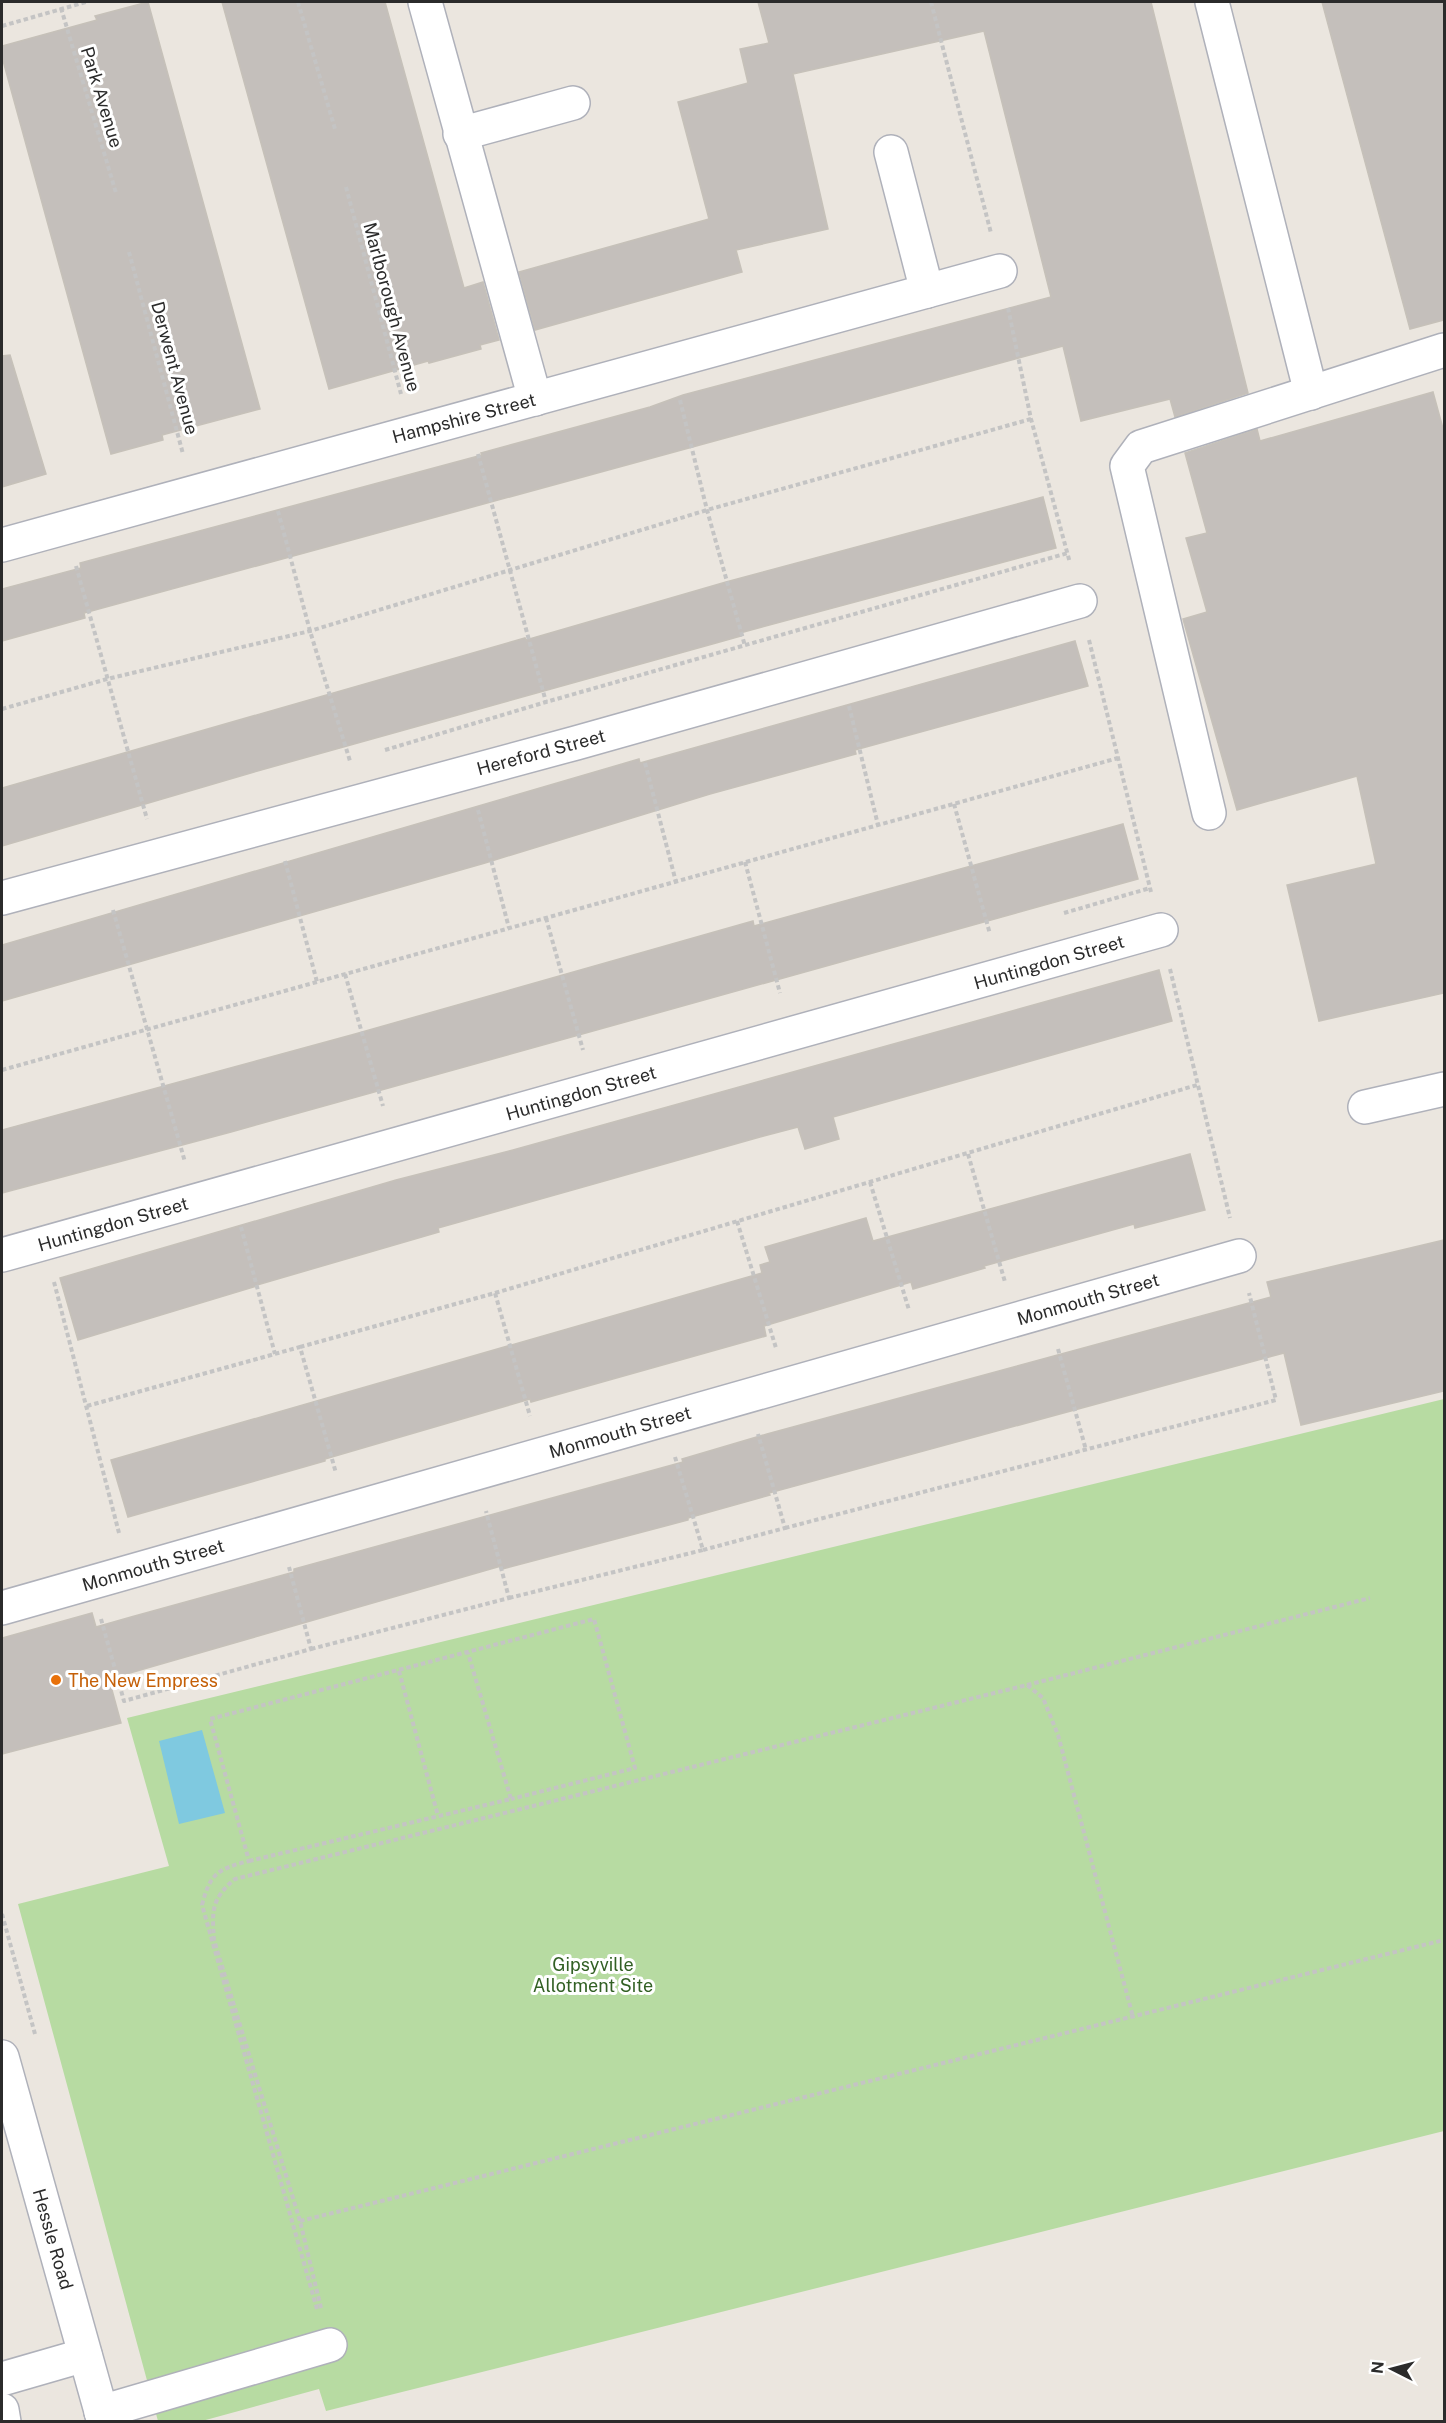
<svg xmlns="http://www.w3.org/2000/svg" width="1446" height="2423" viewBox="0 0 1446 2423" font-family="'Public Sans',sans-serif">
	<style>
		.green { fill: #b7dba2 }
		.water { fill: #7fc9e0 }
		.building { fill: #c4bfbb; stroke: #c6c1b9; stroke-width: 1.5 }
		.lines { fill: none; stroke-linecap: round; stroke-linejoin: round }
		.minor-casing { stroke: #afb1ba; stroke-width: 36 }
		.path { stroke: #c4c4c4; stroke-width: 4; stroke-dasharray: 4.5 3; stroke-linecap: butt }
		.minor { stroke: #fff; stroke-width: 33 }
		.food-dot { fill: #e8710a; stroke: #fff; stroke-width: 2 }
		.labels { text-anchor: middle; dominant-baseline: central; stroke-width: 6; stroke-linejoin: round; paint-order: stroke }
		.street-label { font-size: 18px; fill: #2b2b2b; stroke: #fff }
		.food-label { font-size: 18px; fill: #c56008; stroke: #fff; text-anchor: start }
		.park-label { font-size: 18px; fill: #326024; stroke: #fff }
	</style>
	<rect width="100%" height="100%" fill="#ebe6df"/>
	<path class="green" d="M1444 1399V2131L326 2411 319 2389 202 2421H158L18 1904 169 1866 127 1718Z"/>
	<path class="water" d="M202 1730 225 1813 179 1824 159 1741Z"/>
	<g class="building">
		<path d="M148 2 260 409 162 435 163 440 111 454 2 57V46L97 20 95 16Z"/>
		<path d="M222 2H385L464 288 483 282 499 340 480 345 481 349 429 363 428 361 329 389Z"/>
		<path d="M758 2H1151L1248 393 1175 417 1170 399 1081 421 1063 346 84 613 85 618 2 641V589L81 568 80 563 482 455 481 453 650 407 683 395 1051 297 984 31 793 74 828 229 736 250 742 272 535 330 519 272 709 219 678 102 748 83 740 49 769 43Z"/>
		<path d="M1322 2H1444V320L1410 329Z"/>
		<path d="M10 355 46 474 2 487V356Z"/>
		<path d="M1433 392 1444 432V993L1319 1021 1287 885 1376 864 1357 776 1237 810 1183 619 1207 612 1186 538 1207 533 1185 453 1257 429 1260 441Z"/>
		<path d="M1043 497 1056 548 740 633 741 636 716 643 261 770 2 846V788L525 638 526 640 726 582Z"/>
		<path d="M1075 641 1088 686 855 750 856 754 710 794 485 863 2 1001V945L639 759 640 763Z"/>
		<path d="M1123 824 1138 879 231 1132 2 1193V1130L355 1034 753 921 754 926Z"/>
		<path d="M1159 970 1172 1021 833 1117 839 1139 805 1149 798 1127 760 1137 438 1228 439 1232 257 1285V1286L78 1340 60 1278 396 1180 513 1150Z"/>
		<path d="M1190 1154 1205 1210 1135 1228 1134 1224 984 1266 985 1268 913 1289 911 1282 764 1326 766 1336 531 1402 530 1399 325 1459V1461L128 1517 111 1460 762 1273 760 1265 770 1262 765 1247 866 1218 873 1241Z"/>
		<path d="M1444 1240V1391L1301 1425 1284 1353 769 1493 770 1495 688 1518V1520L502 1569 501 1566 109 1679 121 1723 2 1754V1638L92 1613 96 1627 131 1617 294 1572V1569L683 1462 682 1459 767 1434 1271 1297 1267 1282Z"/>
	</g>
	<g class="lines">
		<g class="minor-casing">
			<g id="minor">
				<path d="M425 2 535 399"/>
				<path d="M1212 2 1311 393"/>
				<path d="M460 134 573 103"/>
				<path d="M891 152 927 291"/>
				<path d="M2 545 1000 271"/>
				<path d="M1209 813 1127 466 1141 447 1444 350"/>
				<path d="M2 898 576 743 1080 601"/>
				<path d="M1365 1107 1444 1089"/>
				<path d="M2 1255 1161 930"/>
				<path d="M2 1608 1239 1256"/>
				<path d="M2 2057 104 2422"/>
				<path d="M2 2379 85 2355"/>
				<path d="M2 2410 4 2422"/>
				<path d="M101 2412 330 2345"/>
			</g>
		</g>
		<g class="path">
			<path d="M298 2 335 129"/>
			<path d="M931 2 991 233"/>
			<path d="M61 8 116 193"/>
			<path d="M2 26 86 2"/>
			<path d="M346 187 401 394"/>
			<path d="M129 252 183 454"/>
			<path d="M1008 308 1031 419 1070 563"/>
			<path d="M680 400 707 510 745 646"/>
			<path d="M478 454 546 702"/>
			<path d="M278 511 310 631 350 761"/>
			<path d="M76 566 147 819"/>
			<path d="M1089 640 1151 892"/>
			<path d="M849 706 878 825"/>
			<path d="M2 709 107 679 310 631 707 510 1031 419"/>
			<path d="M385 750 546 702 1068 553"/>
			<path d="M645 763 676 882"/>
			<path d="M954 804 990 934"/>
			<path d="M478 810 509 928"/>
			<path d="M285 861 317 982"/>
			<path d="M745 862 780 993"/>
			<path d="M113 910 185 1162"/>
			<path d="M1064 913 1150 888"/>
			<path d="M546 918 583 1050"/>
			<path d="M1170 969 1230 1218"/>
			<path d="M345 974 383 1106"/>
			<path d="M2 1070 1118 758"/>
			<path d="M968 1154 1005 1282"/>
			<path d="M870 1182 909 1310"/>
			<path d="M737 1221 776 1348"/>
			<path d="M241 1227 275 1354"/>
			<path d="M54 1282 119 1533"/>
			<path d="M495 1293 1197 1085"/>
			<path d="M300 1347 495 1293 530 1416"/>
			<path d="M1058 1349 1086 1450"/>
			<path d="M87 1406 300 1347 336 1473"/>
			<path d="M785 1528 1276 1400 1249 1293"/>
			<path d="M703 1550 785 1528 758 1434"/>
			<path d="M509 1598 703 1550 675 1457"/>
			<path d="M101 1619 124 1701 311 1649 289 1567"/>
			<path d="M311 1649 509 1598 486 1511"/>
			<path d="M399 1671 438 1816"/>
			<path d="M1027 1685 1370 1598"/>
			<path d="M249 1861 511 1799 468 1653"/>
			<path d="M2 1914 35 2034"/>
			<path d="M300 2221 1444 1940"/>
			<path d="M321 2308 300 2221 214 1940C212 1911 211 1899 235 1879L1027 1685 1043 1698 1058 1735 1133 2017"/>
			<path d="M317 2309 202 1905C210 1874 217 1869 249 1861L210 1719 594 1619 635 1768 511 1799"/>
		</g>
		<use href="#minor" class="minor"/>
	</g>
	<circle class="food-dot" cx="56" cy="1680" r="6"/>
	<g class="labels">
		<g class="street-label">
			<text transform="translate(102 97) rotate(73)">Park Avenue</text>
			<text transform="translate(392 307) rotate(75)">Marlborough Avenue</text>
			<text transform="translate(175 368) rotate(75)">Derwent Avenue</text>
			<text transform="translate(464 418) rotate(-15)">Hampshire Street</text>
			<text transform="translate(541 752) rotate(-15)">Hereford Street</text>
			<text transform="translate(1049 962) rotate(-16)">Huntingdon Street</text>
			<text transform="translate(581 1093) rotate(-16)">Huntingdon Street</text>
			<text transform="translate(113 1224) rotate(-16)">Huntingdon Street</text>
			<text transform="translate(1088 1299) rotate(-16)">Monmouth Street</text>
			<text transform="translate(620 1432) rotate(-16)">Monmouth Street</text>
			<text transform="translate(153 1565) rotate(-16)">Monmouth Street</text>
			<text transform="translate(53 2239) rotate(74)">Hessle Road</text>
		</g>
		<g class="food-label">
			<text x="68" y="1680">The New Empress</text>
		</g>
		<g class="park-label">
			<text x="593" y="1964">Gipsyville<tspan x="593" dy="21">Allotment Site</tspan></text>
		</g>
	</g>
	<rect width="1446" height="2423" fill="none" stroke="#2b2b2b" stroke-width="6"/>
	<g transform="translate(1392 2369) rotate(276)" stroke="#ffffff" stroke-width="4.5" paint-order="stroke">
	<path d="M0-4.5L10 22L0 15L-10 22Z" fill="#2b2b2b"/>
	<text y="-9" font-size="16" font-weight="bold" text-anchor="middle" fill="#2b2b2b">N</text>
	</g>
</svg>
